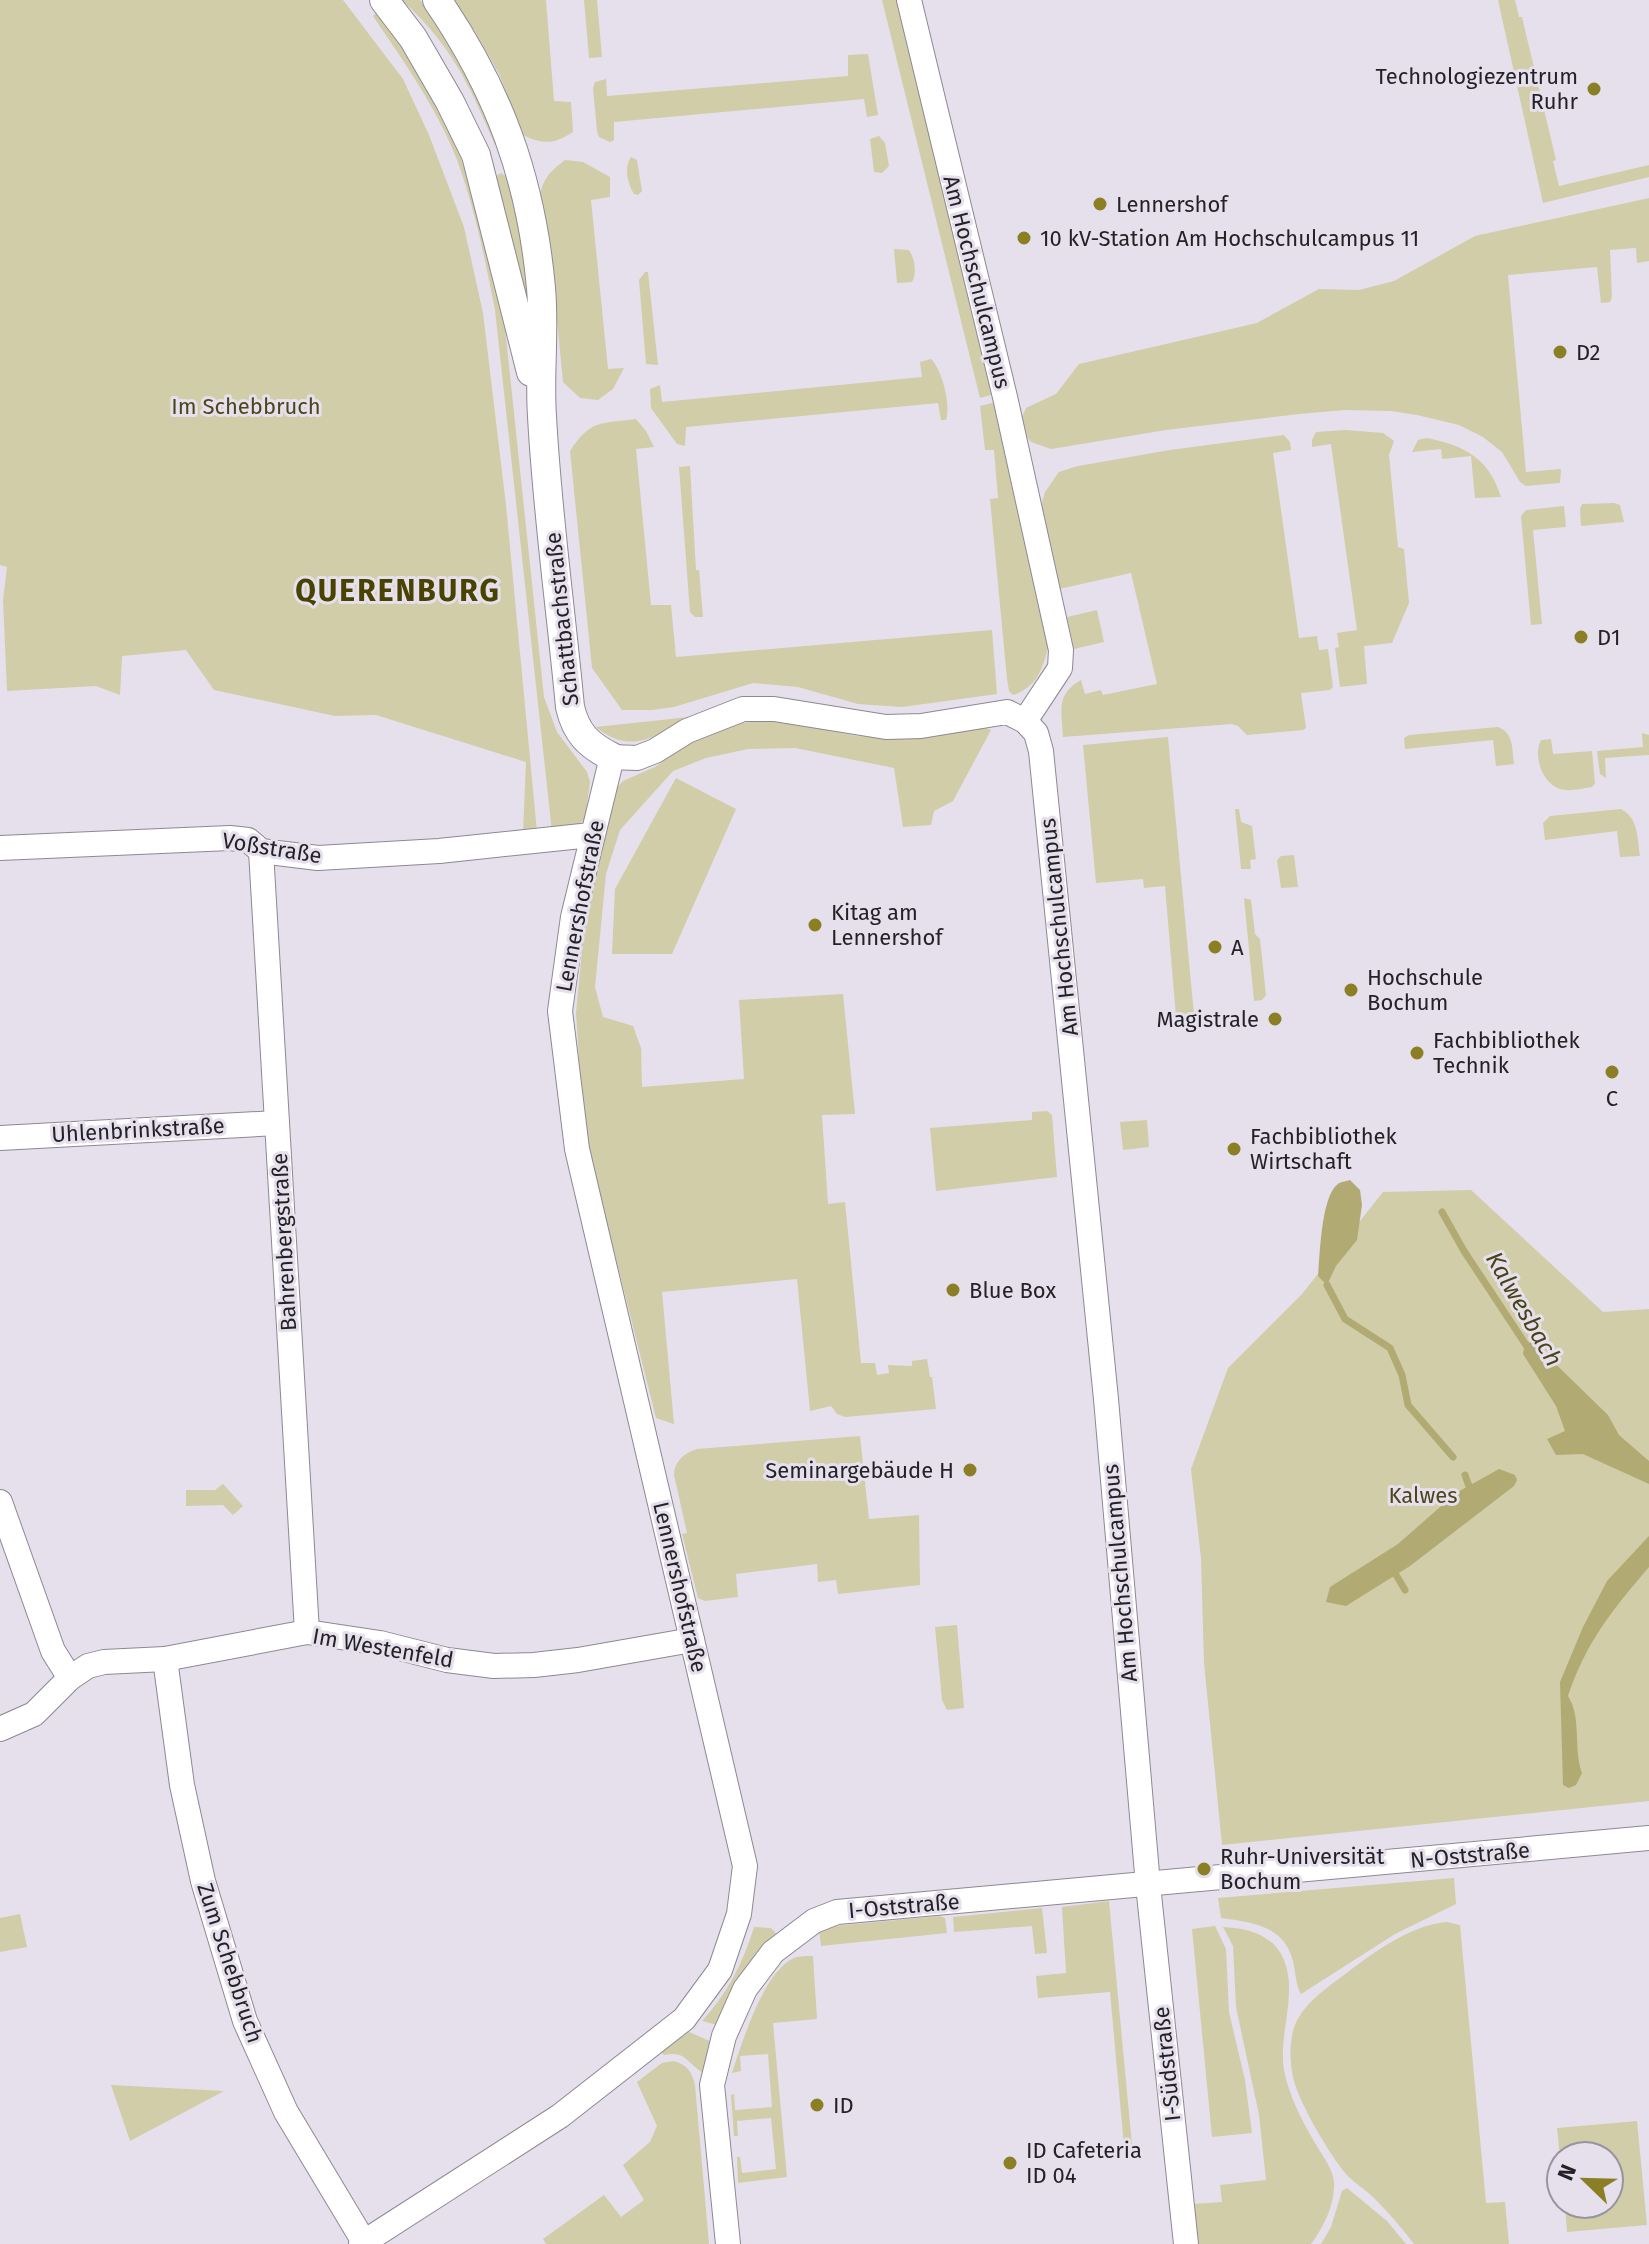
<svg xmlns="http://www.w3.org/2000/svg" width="1649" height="2244" viewBox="0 0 1649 2244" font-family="'Fira Sans',sans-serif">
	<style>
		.green { fill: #d1cda8 }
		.water { fill: #b1aa72 }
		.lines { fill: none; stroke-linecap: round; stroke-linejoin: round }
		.stream { stroke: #b1aa72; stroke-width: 7 }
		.minor-casing { stroke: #8d8893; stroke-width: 26 }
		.tertiary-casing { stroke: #8d8893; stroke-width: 30 }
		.minor { stroke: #fff; stroke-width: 24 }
		.tertiary { stroke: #fff; stroke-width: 28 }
		.poi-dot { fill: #8a7f25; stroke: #e5e0ec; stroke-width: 3 }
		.labels { text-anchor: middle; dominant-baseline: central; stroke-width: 6; stroke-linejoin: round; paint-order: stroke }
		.poi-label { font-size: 22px; fill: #242227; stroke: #e5e0ec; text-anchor: start }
		.street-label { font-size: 22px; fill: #242227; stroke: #e5e0ec }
		.park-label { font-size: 22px; fill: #4b461a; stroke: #e5e0ec }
		.water-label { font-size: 24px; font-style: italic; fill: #494417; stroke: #e5e0ec }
		.district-label { font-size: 30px; font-weight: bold; letter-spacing: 2px; fill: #4a4200; stroke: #e5e0ec }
	</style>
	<rect width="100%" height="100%" fill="#e5e0ec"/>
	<g class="green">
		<path d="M0 0H343L403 79 429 135 464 227 483 313 506 505 537 832H523L526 762 376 715 335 716 214 690 186 650 122 656 120 695 96 686 7 691 3 600 7 567 0 565Z"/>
		<path d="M402 0H420C454 45 475 93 498 144L495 145C469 84 452 46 402 0Z"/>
		<path d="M452 0H546L554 101 571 102 573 132C555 144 543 145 523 135L499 74 474 30Z"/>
		<path d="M584 0H597L602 57 589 58Z"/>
		<path d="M882 0H899L994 394 980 398Z"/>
		<path d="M1498 0H1515L1519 17H1522L1556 160 1553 161 1559 186 1649 165V177L1543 203Z"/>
		<path d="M377 12 425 80 460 155 484 231 503 309 544 697 557 732 587 772 590 782 585 820 569 829 552 832 495 310C485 259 475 209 457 160 437 108 404 62 373 16Z"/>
		<path d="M868 54 878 115 867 117 864 99 614 122V140L610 142 599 137 597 131 593 88 595 82 606 79 607 96 848 76V55Z"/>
		<path d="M879 136 885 143 889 166 882 173 874 172 870 139Z"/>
		<path d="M631 157 637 160 642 191 638 195 634 194C627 183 624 167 631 157Z"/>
		<path d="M565 160 583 162 610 177V197L591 200 608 369 624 368 613 389 598 400 580 398 563 382 555 299 539 202C541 181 549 172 565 160Z"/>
		<path d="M501 173C506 177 507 176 509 182 517 204 531 278 527 297L524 296 495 177Z"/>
		<path d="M1649 198V261L1637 263 1636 248 1610 250 1612 297 1610 302 1601 303 1597 267 1508 275 1526 472 1561 469 1560 483 1526 486 1520 482 1502 452 1483 437 1459 425 1417 415 1391 411 1345 410 1299 414 1166 430 1051 449 1031 442 1024 433 1021 419 1026 408 1056 394 1079 364 1257 323 1319 289 1359 290 1394 281 1475 236Z"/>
		<path d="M894 249 909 250C915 259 917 273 912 282L897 283Z"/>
		<path d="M645 272H648L658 365 646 364 639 280Z"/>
		<path d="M931 359C942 370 951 404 946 420H941L938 403 686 427 685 446 677 444 651 408 650 389 660 385 662 402 922 377 920 362Z"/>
		<path d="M996 402 1049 644C1043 667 1038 687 1013 695L1009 691 1007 679 990 499 998 498 994 450H985L980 406Z"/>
		<path d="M636 419 646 431 654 447 636 449 651 605H671L676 657 992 630 997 694 902 707 858 704 798 687 753 683 674 707 652 710H622L592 668 570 451C591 419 600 424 636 419Z"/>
		<path d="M1346 430 1383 433 1394 441 1389 455 1398 547 1404 549 1409 603 1392 643 1364 646 1367 684 1340 687 1335 648 1339 647 1337 633 1357 630 1331 444 1312 447V440L1316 432Z"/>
		<path d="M1284 435 1290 442 1291 450 1273 453 1299 638 1317 636 1319 650 1328 649 1333 687 1330 690 1301 693 1306 728 1303 730 1247 735 1238 726 1232 724 1063 737C1062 711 1055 695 1081 680L1085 694 1101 690 1103 695 1157 684 1131 573 1059 589 1040 509 1045 492 1059 472 1078 466 1170 450Z"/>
		<path d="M1427 438C1465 446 1489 458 1501 497L1475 498 1471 456 1442 459 1441 449 1412 452 1418 440Z"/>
		<path d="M690 466 696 570H699L703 617H695L690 612 679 467Z"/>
		<path d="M1614 503 1620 505 1624 522 1581 526 1580 509 1582 504Z"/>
		<path d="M1564 506 1566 527 1533 530 1542 624 1531 625 1521 516 1526 510Z"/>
		<path d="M1097 610 1104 642 1074 649 1067 617Z"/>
		<path d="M689 717C656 736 631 756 596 727Z"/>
		<path d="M774 720 857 736 894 738 983 727 991 730 953 801 934 811 931 825 903 827 894 768 795 748 748 749 706 758 673 771 620 830 606 874 595 987 603 1017 633 1026 641 1048 642 1087 744 1079 739 1000 843 994 855 1114 822 1115 828 1204 845 1202 861 1363H875L877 1375 889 1373 888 1365 912 1366V1361L927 1359 930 1377H932L936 1409 845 1417 837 1414 831 1406 810 1411 797 1279 662 1292 674 1424 656 1418 590 1155 581 1091 576 1013 585 919 613 792 623 781 655 767 689 742 740 723Z"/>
		<path d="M1498 727C1514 733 1512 749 1514 764L1496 766 1493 740 1405 749 1404 738 1409 735Z"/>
		<path d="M1642 733 1649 735V755L1605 758 1606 778 1600 774 1597 751 1643 747Z"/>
		<path d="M1168 737 1194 1015 1176 1017 1165 886 1144 888 1143 879 1096 883 1083 745Z"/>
		<path d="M1551 739 1553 754 1592 751 1595 783 1592 787C1584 788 1574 791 1566 790 1544 789 1532 757 1541 740Z"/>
		<path d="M676 778 736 809 672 954H612L615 889Z"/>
		<path d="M1235 809H1239L1241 822 1252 826 1256 859 1250 860 1251 869H1241Z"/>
		<path d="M1621 809C1639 819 1637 837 1640 856L1620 857 1617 831 1545 840 1543 823 1550 816Z"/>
		<path d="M1294 855 1298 887 1281 888 1277 860 1281 856Z"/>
		<path d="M1244 898 1251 900 1255 934 1260 939 1266 995 1262 1000 1254 1001Z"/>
		<path d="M1047 1111 1052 1115 1057 1177 936 1191 930 1128 1032 1120V1112Z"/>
		<path d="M1147 1120 1149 1147 1123 1150 1120 1122Z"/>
		<path d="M1471 1190 1603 1312 1649 1309V1801L1222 1845 1204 1663 1201 1558 1191 1469 1228 1368 1302 1294 1383 1192Z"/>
		<path d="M860 1436 869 1519 919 1515 920 1585 838 1594 836 1580 818 1582 817 1564 736 1574 738 1597 705 1601 698 1598 682 1534 687 1533 674 1475C674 1462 684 1453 697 1449Z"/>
		<path d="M223 1484 243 1506 233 1515 223 1505 186 1506V1490H215Z"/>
		<path d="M957 1625 964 1708 947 1710 942 1700 935 1627Z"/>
		<path d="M1454 1878 1456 1904 1395 1934 1301 1994C1295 1984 1296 1970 1292 1958 1283 1925 1249 1922 1221 1918L1218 1898Z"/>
		<path d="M1109 1901 1132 2145 1124 2146 1110 1992 1038 1998 1036 1976 1066 1973 1062 1907Z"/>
		<path d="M1042 1908 1047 1953 1035 1954 1032 1926 954 1932 953 1917Z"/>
		<path d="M20 1914 27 1947 0 1952V1918Z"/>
		<path d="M940 1916 945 1918 947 1933 821 1946 819 1930 834 1926Z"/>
		<path d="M1447 1922 1460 1925 1486 2203 1505 2202 1509 2244H1414C1402 2228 1388 2212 1374 2198 1365 2189 1354 2183 1346 2174 1329 2154 1298 2101 1293 2077 1289 2059 1289 2032 1299 2017 1309 2000 1329 1986 1344 1975 1373 1953 1410 1925 1447 1922Z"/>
		<path d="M1215 1926 1226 1949 1229 2012 1245 2080 1252 2133 1212 2137 1192 1929Z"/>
		<path d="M754 1927 771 1928 776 1933 753 1959 717 2025 702 2021C727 1994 743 1963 754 1927Z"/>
		<path d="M1223 1927C1248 1928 1274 1935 1284 1960 1298 1994 1278 2035 1284 2070 1289 2096 1302 2121 1315 2143 1322 2155 1333 2169 1334 2182 1335 2205 1324 2226 1311 2244H1198L1194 2204 1222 2202 1220 2185 1266 2180 1259 2115 1236 2007 1233 1946Z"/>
		<path d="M813 1956 817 2019 773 2023 787 2177 738 2183 737 2157H740L742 2173 776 2169 771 2118 737 2121 738 2136H734L731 2095 734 2094 735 2110 772 2107 768 2054 740 2056 741 2071 732 2073C742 2043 763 1972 794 1958 799 1956 807 1956 813 1956Z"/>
		<path d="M689 2032 712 2042 704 2073C687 2065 688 2050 664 2055L661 2052Z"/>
		<path d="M673 2061C687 2064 692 2072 695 2085L709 2244H546L543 2239 604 2195 621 2217 644 2200 623 2165 650 2142 657 2126 637 2082 662 2063Z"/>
		<path d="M111 2085 224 2091 130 2141Z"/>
		<path d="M1637 2121 1647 2225 1567 2232 1565 2204H1609V2156H1561V2167L1557 2128Z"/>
		<path d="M1347 2188 1387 2221 1406 2244H1321L1331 2227 1342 2191Z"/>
	</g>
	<g class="water">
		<path d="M1350 1180 1360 1190 1362 1205 1357 1240 1336 1266 1327 1285 1318 1276C1320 1255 1321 1196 1338 1184 1340 1182 1347 1181 1350 1180Z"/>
		<path d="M1525 1342 1534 1343 1608 1415 1619 1435 1649 1461V1484L1583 1454 1556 1455 1547 1439 1565 1431 1556 1406 1523 1354Z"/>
		<path d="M1499 1469 1515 1475 1517 1480 1514 1486 1410 1566 1346 1606 1326 1602 1330 1587 1398 1544 1456 1493Z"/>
		<path d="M1649 1536V1567C1613 1609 1586 1642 1568 1696 1582 1718 1573 1748 1582 1773L1576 1785 1569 1788 1563 1785 1560 1682 1583 1627 1607 1581Z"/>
	</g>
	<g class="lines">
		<g class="stream">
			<path d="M1442 1212 1464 1251 1528 1348"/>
			<path d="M1327 1285 1345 1319 1390 1348 1402 1375 1408 1405 1453 1457"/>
			<path d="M1465 1475 1471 1492"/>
			<path d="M1392 1568 1405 1590"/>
		</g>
		<g class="minor-casing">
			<g id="minor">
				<path d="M909 0 1005 397 1061 650 1060 668 1025 721"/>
				<path d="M0 848 230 838 248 840 261 851 318 858 439 851 591 835"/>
				<path d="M261 851 307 1632"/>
				<path d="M0 1138 277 1123"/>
				<path d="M0 1502 53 1651 70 1678"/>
				<path d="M165 1659 182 1785 203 1881 245 2021 286 2112 364 2242"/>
				<path d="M0 1729 34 1714 70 1678 88 1666 104 1662 165 1659 307 1632 380 1643 447 1660 494 1666 534 1665 578 1660 692 1640"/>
				<path d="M361 2244 560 2116 684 2019 720 1970 739 1914 745 1866 577 1149 560 1011 573 917 612 757 637 758 655 751 687 731 743 709H774L886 727 921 726 1007 712 1025 721 1036 733 1041 751 1106 1399 1148 1885 1186 2244"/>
				<path d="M728 2244 712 2085 724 2036 745 1989 773 1952 814 1921 837 1912 1649 1838"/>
			</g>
		</g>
		<g class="tertiary-casing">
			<g id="tertiary">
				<path d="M384 0 413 38 450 102 476 155 531 372"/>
				<path d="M437 0C499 91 531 178 541 288 545 331 539 374 542 416 547 513 561 610 570 707 576 733 588 745 612 757"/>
			</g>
		</g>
		<use href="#minor" class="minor"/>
		<use href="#tertiary" class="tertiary"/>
	</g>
	<g class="poi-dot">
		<circle cx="1594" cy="89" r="8"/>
		<circle cx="1100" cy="204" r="8"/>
		<circle cx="1024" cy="238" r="8"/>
		<circle cx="1560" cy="352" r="8"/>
		<circle cx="1581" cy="637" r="8"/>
		<circle cx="815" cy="925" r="8"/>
		<circle cx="1215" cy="947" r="8"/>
		<circle cx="1351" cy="990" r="8"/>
		<circle cx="1275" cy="1019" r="8"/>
		<circle cx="1417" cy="1053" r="8"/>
		<circle cx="1612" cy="1072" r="8"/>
		<circle cx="1234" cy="1149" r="8"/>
		<circle cx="953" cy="1290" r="8"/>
		<circle cx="970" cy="1470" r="8"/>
		<circle cx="1204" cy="1869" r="8"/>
		<circle cx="817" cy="2105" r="8"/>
		<circle cx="1010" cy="2163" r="8"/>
	</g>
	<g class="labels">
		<g class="poi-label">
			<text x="1578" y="76" text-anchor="end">Technologiezentrum<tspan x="1578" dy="25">Ruhr</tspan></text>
			<text x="1116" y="204">Lennershof</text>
			<text x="1040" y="238">10 kV-Station Am Hochschulcampus 11</text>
			<text x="1576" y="352">D2</text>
			<text x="1597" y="637">D1</text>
			<text x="831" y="912">Kitag am<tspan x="831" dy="25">Lennershof</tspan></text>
			<text x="1231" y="947">A</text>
			<text x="1367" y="977">Hochschule<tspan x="1367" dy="25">Bochum</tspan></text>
			<text x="1259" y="1019" text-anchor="end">Magistrale</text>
			<text x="1433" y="1040">Fachbibliothek<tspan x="1433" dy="25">Technik</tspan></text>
			<text x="1612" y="1098" text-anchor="middle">C</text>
			<text x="1250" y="1136">Fachbibliothek<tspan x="1250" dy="25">Wirtschaft</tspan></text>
			<text x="969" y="1290">Blue Box</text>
			<text x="954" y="1470" text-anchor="end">Seminargebäude H</text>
			<text x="1220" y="1856">Ruhr-Universität<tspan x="1220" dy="25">Bochum</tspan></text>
			<text x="833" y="2105">ID</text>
			<text x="1026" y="2150">ID Cafeteria<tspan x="1026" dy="25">ID 04</tspan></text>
		</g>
		<g class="street-label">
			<text transform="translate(977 282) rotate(76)">Am Hochschulcampus</text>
			<text transform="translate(562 619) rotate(-96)">Schattbachstraße</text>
			<text transform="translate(272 848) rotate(9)">Voßstraße</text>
			<text transform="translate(580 906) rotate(-79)">Lennershofstraße</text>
			<text transform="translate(1059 927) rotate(-96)">Am Hochschulcampus</text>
			<text transform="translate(138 1130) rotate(-3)">Uhlenbrinkstraße</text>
			<text transform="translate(284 1242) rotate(-93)">Bahrenbergstraße</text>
			<text transform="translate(1120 1573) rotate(-95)">Am Hochschulcampus</text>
			<text transform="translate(680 1587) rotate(77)">Lennershofstraße</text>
			<text transform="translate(383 1648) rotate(10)">Im Westenfeld</text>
			<text transform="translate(1470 1855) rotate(-5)">N-Oststraße</text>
			<text transform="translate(904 1906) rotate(-5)">I-Oststraße</text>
			<text transform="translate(230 1963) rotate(72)">Zum Schebbruch</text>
			<text transform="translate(1167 2064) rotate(-96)">I-Südstraße</text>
		</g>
		<g class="park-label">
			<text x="246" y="406">Im Schebbruch</text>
			<text x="1423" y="1495">Kalwes</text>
		</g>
		<g class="water-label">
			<text transform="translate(1524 1309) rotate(60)">Kalwesbach</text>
		</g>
		<g class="district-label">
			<text x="398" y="591">QUERENBURG</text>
		</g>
	</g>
	<g transform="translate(1585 2180) rotate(293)"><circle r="38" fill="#e5e0ec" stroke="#98949d" stroke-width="2"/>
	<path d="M0-6L14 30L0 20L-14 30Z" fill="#8a7f25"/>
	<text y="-12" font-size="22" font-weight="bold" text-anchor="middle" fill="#242227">N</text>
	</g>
</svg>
